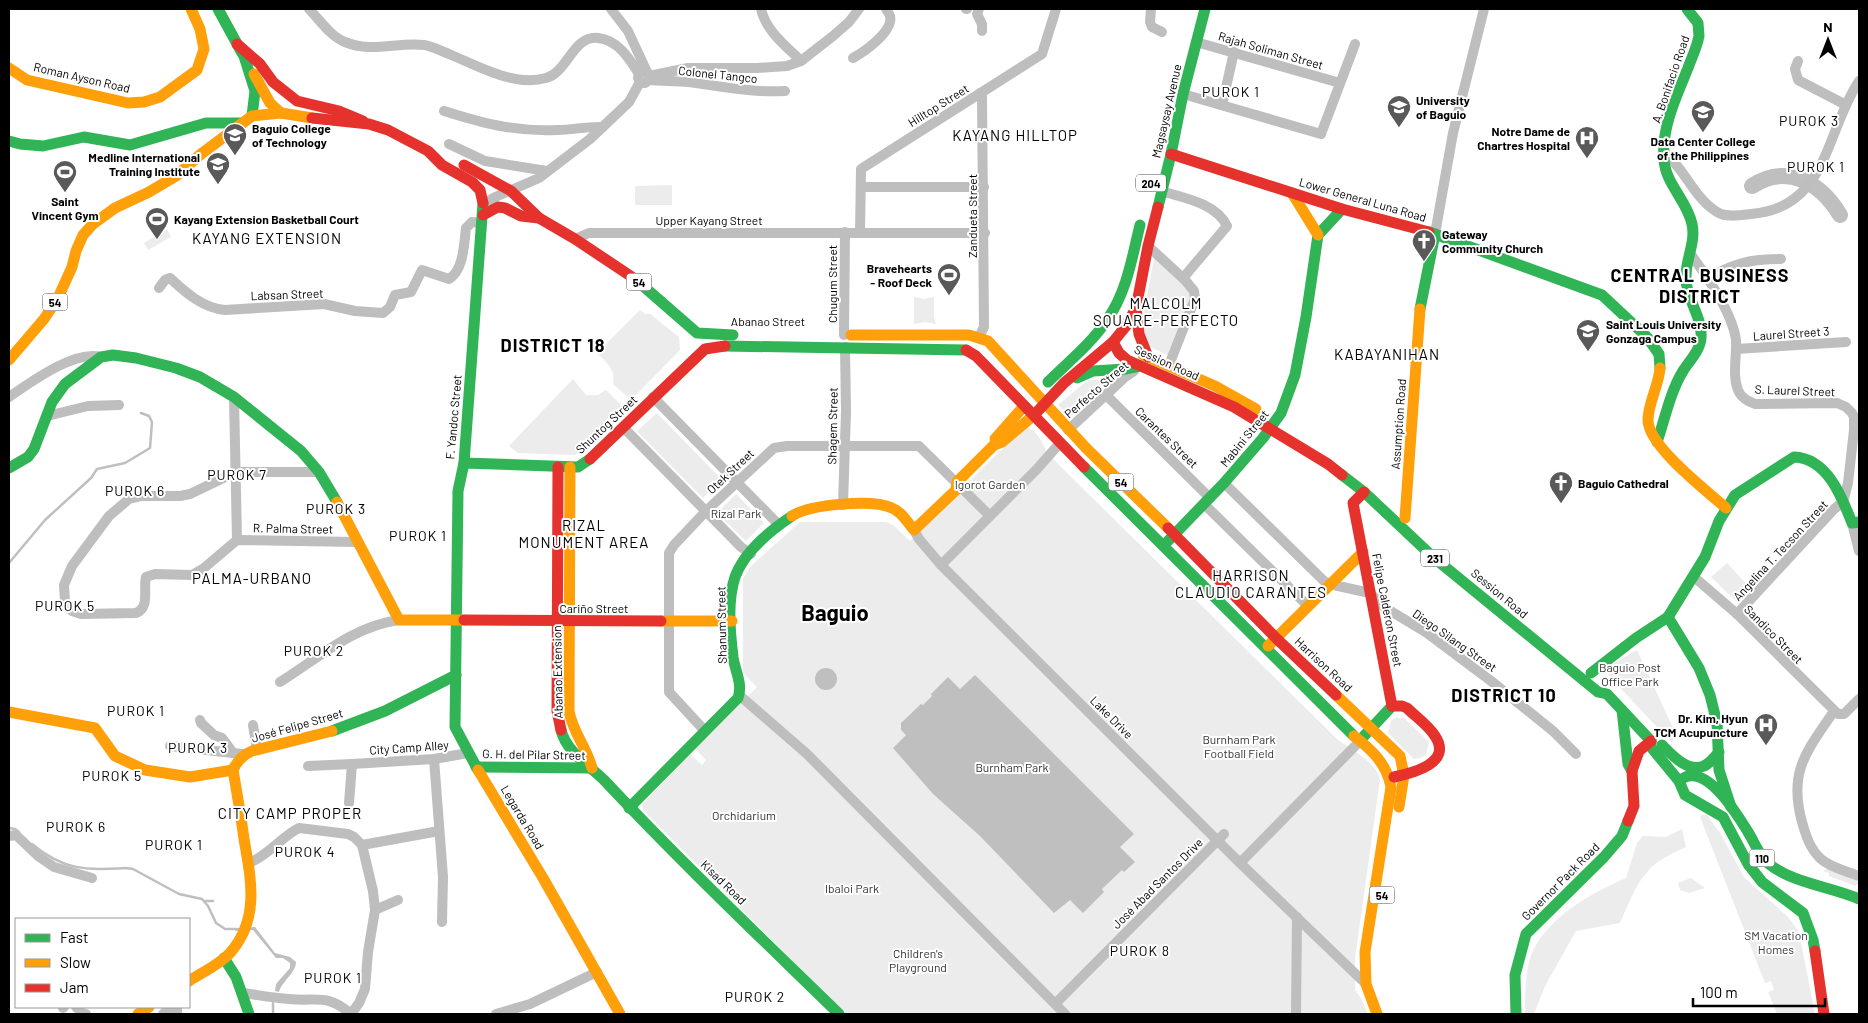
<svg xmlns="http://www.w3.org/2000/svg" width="1868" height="1023" viewBox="0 0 1868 1023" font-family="Barlow,sans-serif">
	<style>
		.green { fill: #ececec }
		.water { fill: #bfbfbf }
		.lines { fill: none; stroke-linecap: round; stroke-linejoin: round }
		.stream { stroke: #bfbfbf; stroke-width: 2.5 }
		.river { stroke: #bfbfbf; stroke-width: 16 }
		.street { stroke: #bebebe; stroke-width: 10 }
		.fast { stroke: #30b455; stroke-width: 11 }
		.slow { stroke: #ff9f0a; stroke-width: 11 }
		.jam { stroke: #e5322d; stroke-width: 11 }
		.labels { text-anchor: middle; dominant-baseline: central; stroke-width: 4; stroke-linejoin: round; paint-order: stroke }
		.shield { fill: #fff; stroke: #4c4c4c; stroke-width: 1 }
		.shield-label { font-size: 11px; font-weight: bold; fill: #000 }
		.street-label { font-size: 12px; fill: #000; stroke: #fff }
		.poi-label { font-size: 12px; font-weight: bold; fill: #000; stroke: #fff; text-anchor: start }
		.park-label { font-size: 12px; fill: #333; stroke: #fff }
		.neighbourhood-label { font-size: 14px; letter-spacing: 1px; fill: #000; stroke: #fff }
		.quarter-label { font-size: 15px; letter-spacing: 1px; fill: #000; stroke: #fff }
		.district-label { font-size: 18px; font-weight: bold; letter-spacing: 1px; fill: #000; stroke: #fff }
		.town-label { font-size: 22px; font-weight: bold; fill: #000; stroke: #fff }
	</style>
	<rect width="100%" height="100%" fill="#fff"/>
	<g class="green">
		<path d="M672 185V205H635V186Z"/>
		<path d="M167 229 171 237 148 250 144 243Z"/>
		<path d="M1155 254 1194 291 1172 357 1148 346 1142 321Z"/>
		<path d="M914 297 924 299 934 297V317L936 324 925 322 914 324Z"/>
		<path d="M640 310 645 314H650L679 337 680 350 631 400 613 384C616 370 607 363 597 353Z"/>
		<path d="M573 379 586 395H598L606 390 624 408 575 455 518 453 509 446Z"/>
		<path d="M1109 379 1071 417 1058 405 1088 380Z"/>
		<path d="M657 413 722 480 703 498 637 431Z"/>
		<path d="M1023 428C1036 427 1041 441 1046 450 1048 454 1054 459 1057 463L1338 740C1352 750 1376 762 1380 779L1355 959V990L1361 998 1368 1014H845L643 810 642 805 690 754 702 765 706 760 695 749 757 687 743 673V578L751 566 800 522H886L893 525 910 541Z"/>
		<path d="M736 494 764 523 746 541 717 513Z"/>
		<path d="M1727 563 1751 589 1737 602 1711 577Z"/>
		<path d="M1637 650 1673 728 1674 736 1672 743 1609 676 1608 672 1609 666Z"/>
		<path d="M1395 718H1404L1429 742 1426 755 1420 758 1414 759 1388 733 1391 721Z"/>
		<path d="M1702 815H1707L1720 833 1744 877 1788 917 1799 932 1815 1014H1777L1768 992 1774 990 1771 981 1765 983 1700 817Z"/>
		<path d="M1682 829 1686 847C1672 854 1658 859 1648 871 1635 885 1628 905 1620 923L1576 931 1545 986 1534 1014H1525C1525 997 1525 970 1532 953 1549 916 1590 894 1626 878L1637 843 1643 836 1666 837Z"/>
		<path d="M1828 868 1859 881V883L1855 886 1829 876V873L1823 871Z"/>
		<path d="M1691 878 1705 888 1689 893 1680 890 1678 883Z"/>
	</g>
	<g class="water">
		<circle cx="826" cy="679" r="11"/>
		<path d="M975 675 1134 834 1120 847 1135 862 1124 872 1122 870 1102 889 1104 892 1083 913 1070 900 1054 913 980 836 933 794 893 748 906 735 901 730V723L921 704 923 705 932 696 931 694 948 677 960 689Z"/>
		<path d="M255 927 275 953 290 957 296 962C296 973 282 981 279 992L275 991 276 984 290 968V963L283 958H276L253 930 235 931 237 928Z"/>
	</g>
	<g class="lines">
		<g class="stream">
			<path d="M9 563 45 520 91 478 97 469 125 463 150 448 152 422 149 416 141 413"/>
			<path d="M9 828 15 829 19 832"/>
			<path d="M32 844C64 871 86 870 126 868L133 869 179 894 202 899 208 906 216 923 225 929H236"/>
			<path d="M205 901H213"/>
			<path d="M273 1014V1001"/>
		</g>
		<path class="river" d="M1752 186C1787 163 1821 183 1840 215"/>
		<g class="street">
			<path d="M309 9C320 20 330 36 345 42 371 53 397 42 424 45 432 46 441 51 449 54 478 66 514 87 546 78 568 72 573 35 598 38 618 40 629 58 639 74"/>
			<path d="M611 9 628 31 647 72"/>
			<path d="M761 9C766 31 785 45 801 61"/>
			<path d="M966 9H967"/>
			<path d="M979 9 977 14 982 24V31"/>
			<path d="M1151 9 1150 22 1152 27 1162 32"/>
			<path d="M1196 42 1340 83"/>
			<path d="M853 58C864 52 894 31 890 16 889 13 887 11 886 9"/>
			<path d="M1798 61 1795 69 1798 80 1846 105"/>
			<path d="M649 76 647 72 642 71 639 74 638 78 640 82 645 83 649 80V76L688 68H757L787 66 801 61 833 36 849 22 859 9"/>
			<path d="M649 80C661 81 675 81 688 82 720 86 751 93 785 91"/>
			<path d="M1183 94 1321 134 1355 44"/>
			<path d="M1222 105 1234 52"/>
			<path d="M444 111C482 123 515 132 557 130 573 130 587 126 603 127"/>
			<path d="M449 144 485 161 547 171"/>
			<path d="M1664 152C1685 169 1694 198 1717 212 1726 218 1741 215 1751 214 1828 208 1825 132 1859 81"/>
			<path d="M861 187H984"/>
			<path d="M1161 191C1184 198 1216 203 1227 226L1183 278"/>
			<path d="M483 205 493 198 539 178 590 139 629 102 640 82"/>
			<path d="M860 233 861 169 1042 54 1056 9"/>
			<path d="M1435 234 1453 133 1484 9"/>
			<path d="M575 239 589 233H985"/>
			<path d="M1148 246 1185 280 1194 291 1195 299 1169 365"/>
			<path d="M1690 253C1707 277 1732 312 1736 340 1737 356 1732 375 1738 390 1741 398 1748 401 1755 404L1837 403 1846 407 1852 413 1854 417V430L1848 483 1843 502 1834 509 1737 614"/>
			<path d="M1707 279C1733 263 1751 259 1781 259"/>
			<path d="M159 288 165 280 170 278C186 293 203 308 225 310L324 304 355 311 383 313 390 307 395 295 411 292 422 270 449 279C464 270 464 243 466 228L472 222 482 223"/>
			<path d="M844 335 845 232"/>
			<path d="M979 337 984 327 982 97 980 93"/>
			<path d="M1736 349 1846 342"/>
			<path d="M1106 395 1210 498"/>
			<path d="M9 397C31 382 74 350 101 357"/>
			<path d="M234 397 237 540"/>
			<path d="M653 397 779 525"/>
			<path d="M47 416 88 406 119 405"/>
			<path d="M624 428 741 547 751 554"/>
			<path d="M1068 430 1124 378 1134 371"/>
			<path d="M319 472H236L190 494 180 496H142L129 499 109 516 72 566 64 585 65 602 72 611 81 614 136 613C150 608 143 589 146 577L155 574 192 575 204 568 237 540 357 542"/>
			<path d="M1224 483 1324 581 1329 584 1370 593 1384 607 1427 633 1491 681 1553 731 1576 754"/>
			<path d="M1204 504 1308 606"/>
			<path d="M843 505 846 411 845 347"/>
			<path d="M1852 523 1859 551"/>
			<path d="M914 530 919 539 941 565 1240 863 1365 983"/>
			<path d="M941 565 1037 469 1060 443"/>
			<path d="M1694 577 1737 614 1838 714H1844L1859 699"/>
			<path d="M280 682C317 659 353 626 399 620"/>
			<path d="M739 695 807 754 1065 1014"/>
			<path d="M1834 711C1807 751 1788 771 1802 822 1806 836 1810 849 1821 859 1831 868 1847 871 1859 876"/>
			<path d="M200 720 201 723 214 735 222 738 233 753"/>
			<path d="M253 725 257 750"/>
			<path d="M705 731 669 692V553L674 545 706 511 774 448 787 446H919L990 516"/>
			<path d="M170 746 242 754"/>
			<path d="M434 759 443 877 442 922"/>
			<path d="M308 766 352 764"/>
			<path d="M349 803 352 764 434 759 468 753"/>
			<path d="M9 836 16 835 38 856 54 867 92 878"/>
			<path d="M362 845 439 831"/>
			<path d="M249 863C269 855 281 837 299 828L348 834 354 837 362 845 373 891 375 910 368 952 365 989 359 1003 351 1014"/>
			<path d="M1240 863 1360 741"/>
			<path d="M375 910 398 900"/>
			<path d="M243 993C258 995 274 998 289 999 317 1002 327 993 351 1014"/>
			<path d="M1055 1004 1224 834"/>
			<path d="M76 1007 82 1013 86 1014"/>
			<path d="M177 1007V1014"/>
			<path d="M63 1008 64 1007"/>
			<path d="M163 1014 172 1007"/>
			<path d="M496 1014 530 1004 597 972"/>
			<path d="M1296 1014 1297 917"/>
		</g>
		<g class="fast">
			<path d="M218 9 242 53"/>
			<path d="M244 56 255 91 252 116"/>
			<path d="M9 141 20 144 43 146 84 137 130 145 206 123H241"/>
			<path d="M483 203 464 463 578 467 590 459"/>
			<path d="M1158 207 1171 154 1183 94 1205 9"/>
			<path d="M1429 232 1602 295 1647 337 1659 354 1660 368"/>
			<path d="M642 285 697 333 733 335"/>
			<path d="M1420 309 1435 234"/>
			<path d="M725 346 966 350"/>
			<path d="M1077 378 1093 371 1125 369 1140 366"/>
			<path d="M1048 382C1068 362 1091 344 1107 320 1127 292 1132 257 1140 225"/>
			<path d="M1657 442C1665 419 1670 392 1683 371 1689 361 1700 351 1701 338 1703 317 1685 298 1686 276 1686 258 1696 242 1692 224 1687 200 1665 184 1664 159 1661 128 1677 95 1688 68 1692 57 1697 47 1699 36L1698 23 1687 9"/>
			<path d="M464 463 458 491 455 727 478 770"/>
			<path d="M1084 467 1354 736"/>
			<path d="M9 468 28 457 34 449 52 402 65 384 101 357 113 355 136 358 176 368 200 377 234 397 301 451 319 472 337 502"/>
			<path d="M1342 475 1364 492 1433 557 1598 692 1607 694 1651 741"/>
			<path d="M1167 542 1224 483 1263 438 1281 413 1295 375 1306 317 1318 235 1342 209"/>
			<path d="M1668 617 1705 557 1719 521 1735 495 1794 457C1827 458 1842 497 1852 523L1859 522"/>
			<path d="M1591 673 1636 638 1668 617 1699 668 1710 695 1717 723 1719 770 1731 807"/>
			<path d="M1622 710 1628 764 1632 771"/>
			<path d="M561 730C566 752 590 766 605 781 680 861 760 937 839 1014"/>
			<path d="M332 731 385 711 456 675"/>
			<path d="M1364 736 1392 706"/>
			<path d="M1651 741V747L1679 781 1685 795 1723 817 1748 864 1762 882 1803 913 1813 940 1815 951"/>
			<path d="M1662 745C1672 755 1688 773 1704 766 1710 763 1715 757 1719 752"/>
			<path d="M476 767 592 768"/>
			<path d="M1679 781C1682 779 1686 776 1689 776 1712 772 1738 816 1748 832 1755 843 1759 856 1769 864 1792 883 1832 887 1859 899"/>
			<path d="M629 808 738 698C743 684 735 671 733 657 730 632 727 601 735 577 744 552 771 530 792 516"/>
			<path d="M224 958 236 977 249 1014"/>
			<path d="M1516 1014 1515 975 1526 934 1604 857 1622 836 1628 821"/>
		</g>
		<g class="slow">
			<path d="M9 68 27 80 128 103 144 102 160 97 197 70 204 49 200 29 191 9"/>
			<path d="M254 74 270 103 281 113"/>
			<path d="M1292 193 1318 235"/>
			<path d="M851 335H969L988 341 1086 448 1168 528"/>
			<path d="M1143 355 1215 386 1256 409"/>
			<path d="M9 360 44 319 58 298 72 267 76 251 83 235 93 224 115 208 149 192 176 176 201 154 252 116 281 113 312 118"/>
			<path d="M1660 368C1659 385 1648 403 1648 420 1648 446 1707 491 1726 508"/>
			<path d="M995 439 1024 406"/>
			<path d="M570 467 569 711C573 733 586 746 592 768"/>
			<path d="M337 502 399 620H464"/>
			<path d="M792 516C810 504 873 499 892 508 902 512 907 522 914 530L956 490 957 482 994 445 1002 442 1034 415"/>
			<path d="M1405 518 1420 309"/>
			<path d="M661 621H732"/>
			<path d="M1268 646 1363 552"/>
			<path d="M1336 695 1400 756 1404 775 1399 807"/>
			<path d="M9 712 95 728 115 756 145 770 190 777 233 770"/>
			<path d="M1354 736C1372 750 1387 764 1391 787L1365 952 1366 984 1377 1014"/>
			<path d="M478 770 543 878 620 1014"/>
			<path d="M189 981C203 972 219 965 230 953 260 919 251 879 244 839 241 816 237 793 233 770 237 761 242 755 252 751L332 731"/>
			<path d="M138 1014 149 1007"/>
		</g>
		<g class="jam">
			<path d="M237 44 260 64 273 82 297 101 339 111 363 121"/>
			<path d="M312 118 369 124 388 130 428 151 442 165 472 182 480 190 483 203"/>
			<path d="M1171 154 1342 209 1429 232"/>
			<path d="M464 165 511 191 539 218 575 239 632 277 642 285"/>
			<path d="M483 215 498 207 505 208 521 216 539 218"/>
			<path d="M1136 308 1139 334 1148 357"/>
			<path d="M1113 342 1119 353 1127 360 1234 407 1328 464 1342 475"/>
			<path d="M966 350 976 356 1084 467"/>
			<path d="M1036 413 1064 383 1113 342 1126 326 1136 308 1148 246 1158 207"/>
			<path d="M590 459 705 349 725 346"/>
			<path d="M558 467 557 711 561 730"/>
			<path d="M1364 492 1353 503 1392 706"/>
			<path d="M1168 528 1277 639 1336 695"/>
			<path d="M464 620 661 621"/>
			<path d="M1392 706H1402L1407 708C1416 717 1428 725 1435 736 1453 763 1413 773 1394 777"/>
			<path d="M1628 821 1634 806 1632 771 1639 751 1651 741"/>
			<path d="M1815 951 1824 1014"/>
		</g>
	</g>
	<defs>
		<g id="university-pin" transform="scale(1.25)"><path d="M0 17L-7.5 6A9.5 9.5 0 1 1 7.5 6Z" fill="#595959" stroke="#fff"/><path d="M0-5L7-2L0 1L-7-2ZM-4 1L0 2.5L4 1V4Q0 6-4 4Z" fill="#fff"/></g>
		<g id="hospital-pin" transform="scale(1.25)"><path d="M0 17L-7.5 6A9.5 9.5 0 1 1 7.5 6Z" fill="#595959" stroke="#fff"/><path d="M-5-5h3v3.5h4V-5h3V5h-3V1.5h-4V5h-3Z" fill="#fff"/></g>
		<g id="stadium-pin" transform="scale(1.25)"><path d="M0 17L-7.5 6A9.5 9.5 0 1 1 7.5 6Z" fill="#595959" stroke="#fff"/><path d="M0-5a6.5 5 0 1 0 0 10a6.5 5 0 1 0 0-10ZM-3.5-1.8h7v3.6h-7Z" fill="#fff"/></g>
		<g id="church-pin" transform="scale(1.25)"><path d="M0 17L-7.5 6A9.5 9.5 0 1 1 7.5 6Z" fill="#595959" stroke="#fff"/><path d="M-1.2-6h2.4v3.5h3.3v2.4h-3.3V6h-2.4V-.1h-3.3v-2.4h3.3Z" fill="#fff"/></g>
	</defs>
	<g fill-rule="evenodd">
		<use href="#university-pin" x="1399" y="107"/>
		<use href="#university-pin" x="1703" y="112"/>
		<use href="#university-pin" x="235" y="135"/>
		<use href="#hospital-pin" x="1587" y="138"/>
		<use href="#university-pin" x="218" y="164"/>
		<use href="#stadium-pin" x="65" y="172"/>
		<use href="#stadium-pin" x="157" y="219"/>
		<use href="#church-pin" x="1424" y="241"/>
		<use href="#stadium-pin" x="949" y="275"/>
		<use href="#university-pin" x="1588" y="331"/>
		<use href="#church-pin" x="1561" y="483"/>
		<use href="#hospital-pin" x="1766" y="725"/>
	</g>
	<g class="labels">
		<g class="shield">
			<rect x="1136" y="174.5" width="30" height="17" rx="4"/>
			<rect x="626.5" y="273.5" width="25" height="17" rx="4"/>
			<rect x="42.5" y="293.5" width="25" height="17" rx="4"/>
			<rect x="1108.5" y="473.5" width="25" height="17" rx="4"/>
			<rect x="1421" y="549.5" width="28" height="17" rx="4"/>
			<rect x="1749.5" y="849.5" width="25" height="17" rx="4"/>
			<rect x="1369.5" y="886.5" width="25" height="17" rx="4"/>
		</g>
		<g class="shield-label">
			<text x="1151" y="183">204</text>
			<text x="639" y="282">54</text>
			<text x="55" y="302">54</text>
			<text x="1121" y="482">54</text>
			<text x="1435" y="558">231</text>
			<text x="1762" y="858">110</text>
			<text x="1382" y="895">54</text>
		</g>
		<g class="street-label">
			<text transform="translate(1271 50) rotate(16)">Rajah Soliman Street</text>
			<text transform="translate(718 74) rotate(6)">Colonel Tangco</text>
			<text transform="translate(82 77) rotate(13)">Roman Ayson Road</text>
			<text transform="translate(1670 79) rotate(-71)">A. Bonifacio Road</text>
			<text transform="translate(938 105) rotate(-32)">Hilltop Street</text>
			<text transform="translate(1166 111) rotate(-77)">Magsaysay Avenue</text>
			<text transform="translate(1363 199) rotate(16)">Lower General Luna Road</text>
			<text transform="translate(972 216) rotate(-90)">Zandueta Street</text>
			<text x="709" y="220">Upper Kayang Street</text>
			<text transform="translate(832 284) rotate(-90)">Chugum Street</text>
			<text transform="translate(287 294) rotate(-2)">Labsan Street</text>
			<text x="768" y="321">Abanao Street</text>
			<text transform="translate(1791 333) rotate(-4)">Laurel Street 3</text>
			<text transform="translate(1167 362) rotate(24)">Session Road</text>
			<text transform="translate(1096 389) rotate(-41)">Perfecto Street</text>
			<text transform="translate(1795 390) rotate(2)">S. Laurel Street</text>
			<text transform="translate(453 417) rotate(-85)">F. Yandoc Street</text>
			<text transform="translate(606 424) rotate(-43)">Shuntog Street</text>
			<text transform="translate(1398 424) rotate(-86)">Assumption Road</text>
			<text transform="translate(832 426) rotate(-89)">Shagem Street</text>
			<text transform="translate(1167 437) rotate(44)">Carantes Street</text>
			<text transform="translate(1244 438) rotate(-51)">Mabini Street</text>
			<text transform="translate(730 471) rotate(-43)">Otek Street</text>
			<text transform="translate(293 528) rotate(1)">R. Palma Street</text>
			<text transform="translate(1780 550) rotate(-47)">Angelina T. Tecson Street</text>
			<text transform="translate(1500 593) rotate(40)">Session Road</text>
			<text x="594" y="608">Cariño Street</text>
			<text transform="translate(1388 610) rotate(79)">Felipe Calderon Street</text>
			<text transform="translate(721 625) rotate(-91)">Shanum Street</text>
			<text transform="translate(1774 634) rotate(45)">Sandico Street</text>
			<text transform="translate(1455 640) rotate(35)">Diego Silang Street</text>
			<text transform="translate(1324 664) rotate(43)">Harrison Road</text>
			<text transform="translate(557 672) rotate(-91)">Abanao Extension</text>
			<text transform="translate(1112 717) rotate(45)">Lake Drive</text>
			<text transform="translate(297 725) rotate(-16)">José Felipe Street</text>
			<text transform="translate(409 747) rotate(-4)">City Camp Alley</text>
			<text transform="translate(534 754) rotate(1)">G. H. del Pilar Street</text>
			<text transform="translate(523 817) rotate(59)">Legarda Road</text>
			<text transform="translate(1560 881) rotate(-45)">Governor Pack Road</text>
			<text transform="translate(724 882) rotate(44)">Kisad Road</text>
			<text transform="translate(1157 883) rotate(-45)">José Abad Santos Drive</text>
		</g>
		<g class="poi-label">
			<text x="1416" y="100">University<tspan x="1416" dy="14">of Baguio</tspan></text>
			<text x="252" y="128">Baguio College<tspan x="252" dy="14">of Technology</tspan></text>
			<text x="1570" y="131" text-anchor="end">Notre Dame de<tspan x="1570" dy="14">Chartres Hospital</tspan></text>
			<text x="1703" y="141" text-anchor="middle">Data Center College<tspan x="1703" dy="14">of the Philippines</tspan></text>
			<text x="200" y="157" text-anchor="end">Medline International<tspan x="200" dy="14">Training Institute</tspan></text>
			<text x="65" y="201" text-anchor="middle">Saint<tspan x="65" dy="14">Vincent Gym</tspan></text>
			<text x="174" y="219">Kayang Extension Basketball Court</text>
			<text x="1442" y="234">Gateway<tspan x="1442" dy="14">Community Church</tspan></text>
			<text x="932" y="268" text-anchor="end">Bravehearts<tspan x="932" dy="14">- Roof Deck</tspan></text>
			<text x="1606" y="324">Saint Louis University<tspan x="1606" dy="14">Gonzaga Campus</tspan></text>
			<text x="1578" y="483">Baguio Cathedral</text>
			<text x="1748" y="718" text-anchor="end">Dr. Kim, Hyun<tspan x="1748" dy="14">TCM Acupuncture</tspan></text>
		</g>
		<g class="park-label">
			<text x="990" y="484">Igorot Garden</text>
			<text x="736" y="513">Rizal Park</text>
			<text x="1630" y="667">Baguio Post<tspan x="1630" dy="14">Office Park</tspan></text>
			<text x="1239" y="739">Burnham Park<tspan x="1239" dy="14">Football Field</tspan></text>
			<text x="1012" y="767">Burnham Park</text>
			<text x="744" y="815">Orchidarium</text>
			<text x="852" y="888">Ibaloi Park</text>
			<text x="1776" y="935">SM Vacation<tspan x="1776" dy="14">Homes</tspan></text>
			<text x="918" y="953">Children's<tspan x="918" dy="14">Playground</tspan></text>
		</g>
		<g class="neighbourhood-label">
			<text x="1231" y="91">PUROK 1</text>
			<text x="1809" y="120">PUROK 3</text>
			<text x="1816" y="166">PUROK 1</text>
			<text x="237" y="474">PUROK 7</text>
			<text x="135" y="490">PUROK 6</text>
			<text x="336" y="508">PUROK 3</text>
			<text x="418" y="535">PUROK 1</text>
			<text x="65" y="605">PUROK 5</text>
			<text x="314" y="650">PUROK 2</text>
			<text x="136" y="710">PUROK 1</text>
			<text x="198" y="747">PUROK 3</text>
			<text x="112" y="775">PUROK 5</text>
			<text x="76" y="826">PUROK 6</text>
			<text x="174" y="844">PUROK 1</text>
			<text x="305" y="851">PUROK 4</text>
			<text x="1140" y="950">PUROK 8</text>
			<text x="333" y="977">PUROK 1</text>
			<text x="755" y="996">PUROK 2</text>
		</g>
		<g class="quarter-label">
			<text x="1015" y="135">KAYANG HILLTOP</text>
			<text x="267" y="238">KAYANG EXTENSION</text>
			<text x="1166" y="303">MALCOLM<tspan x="1166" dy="17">SQUARE-PERFECTO</tspan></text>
			<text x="1387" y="354">KABAYANIHAN</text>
			<text x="584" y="525">RIZAL<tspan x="584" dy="17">MONUMENT AREA</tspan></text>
			<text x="1251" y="575">HARRISON<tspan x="1251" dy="17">CLAUDIO CARANTES</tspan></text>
			<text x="252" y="578">PALMA-URBANO</text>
			<text x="290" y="813">CITY CAMP PROPER</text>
		</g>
		<g class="district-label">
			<text x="1700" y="275">CENTRAL BUSINESS<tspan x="1700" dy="21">DISTRICT</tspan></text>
			<text x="553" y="345">DISTRICT 18</text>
			<text x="1504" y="695">DISTRICT 10</text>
		</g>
		<g class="town-label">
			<text x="835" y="612">Baguio</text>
		</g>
	</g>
	<rect width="1868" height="1023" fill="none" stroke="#000000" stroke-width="20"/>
	<rect x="15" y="918" width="175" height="90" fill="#ffffff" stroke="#999999"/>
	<rect x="25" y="934" width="25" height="8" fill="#30b455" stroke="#999999"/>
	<text x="60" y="943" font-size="15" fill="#000000">Fast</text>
	<rect x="25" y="959" width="25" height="8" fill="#ff9f0a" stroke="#999999"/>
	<text x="60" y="968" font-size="15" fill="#000000">Slow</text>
	<rect x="25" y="984" width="25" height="8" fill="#e5322d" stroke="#999999"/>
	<text x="60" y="993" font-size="15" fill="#000000">Jam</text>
	<g transform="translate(1828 40)" stroke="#ffffff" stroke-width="4" paint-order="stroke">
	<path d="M0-4L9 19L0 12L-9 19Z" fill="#000000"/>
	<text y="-8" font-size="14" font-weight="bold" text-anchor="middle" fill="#000000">N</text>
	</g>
	<path d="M1693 998v8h132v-8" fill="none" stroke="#000000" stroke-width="2.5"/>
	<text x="1700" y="998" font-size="15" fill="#000000" stroke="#ffffff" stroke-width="4" paint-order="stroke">100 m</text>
</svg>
